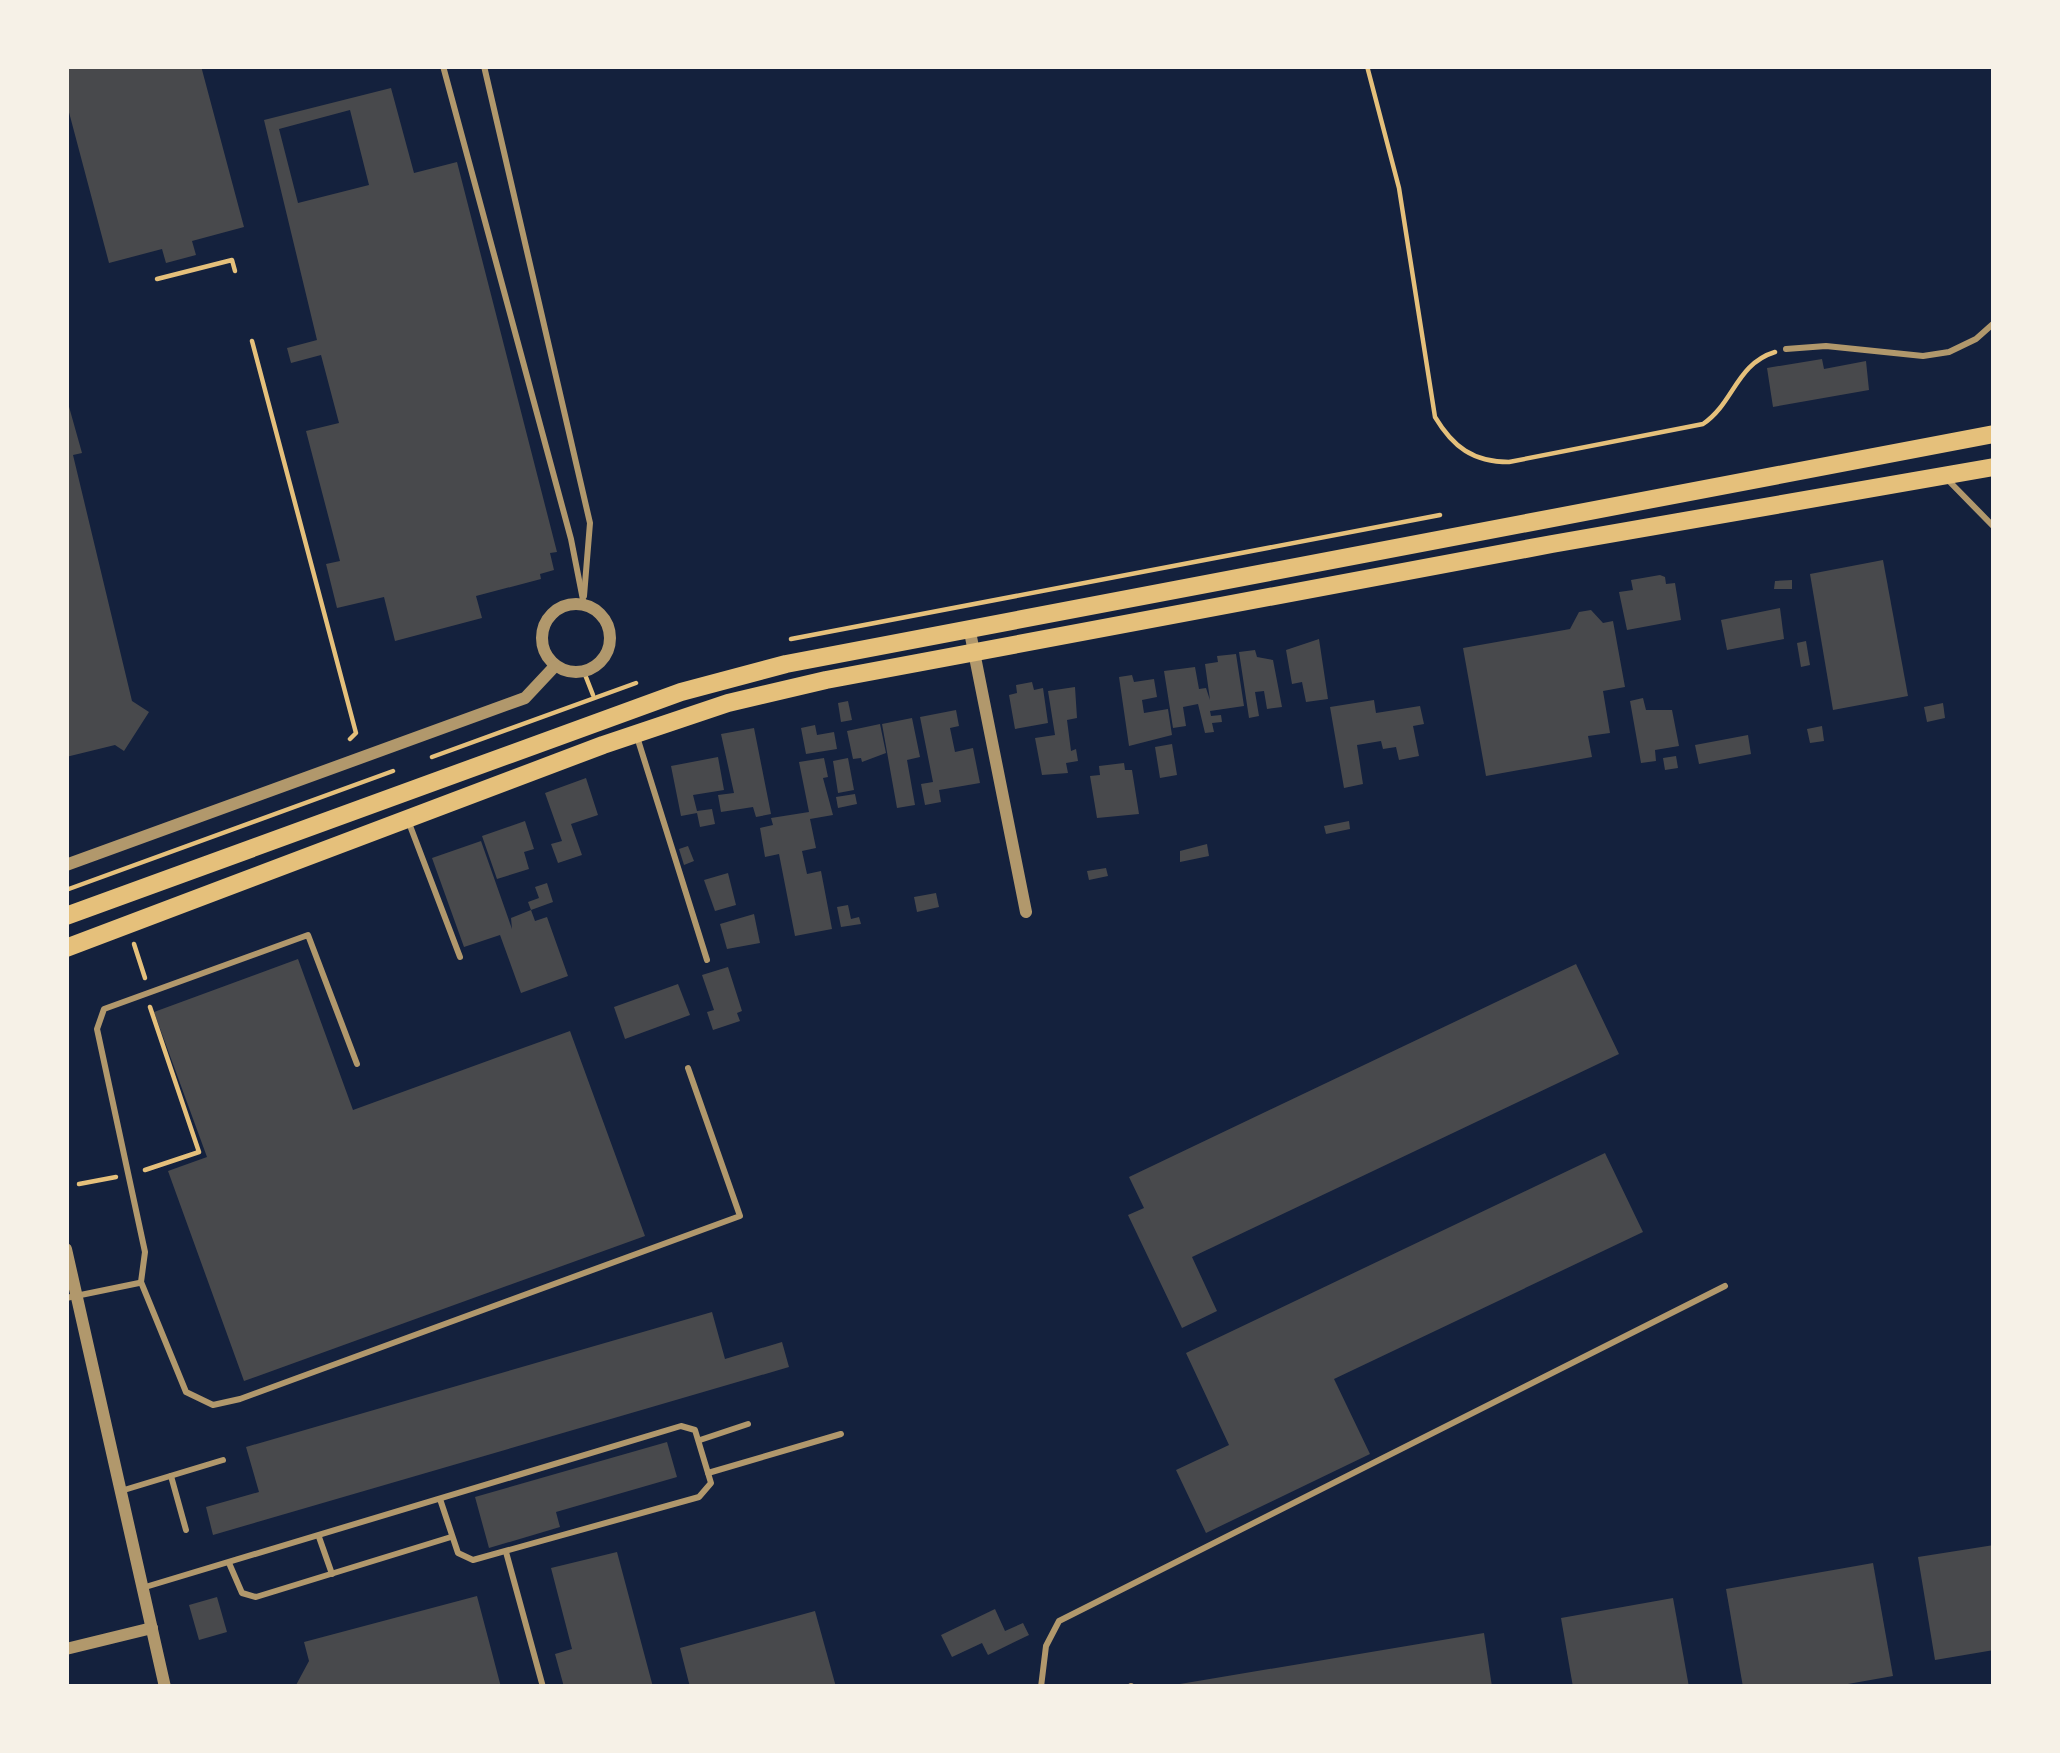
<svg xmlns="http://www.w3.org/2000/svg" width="2060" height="1753" viewBox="0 0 2060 1753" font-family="Barlow,sans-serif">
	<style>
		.building { fill: #48494c; fill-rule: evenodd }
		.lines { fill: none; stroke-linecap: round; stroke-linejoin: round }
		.path { stroke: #e5c07b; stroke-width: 4.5 }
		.service { stroke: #b1986c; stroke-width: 6 }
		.minor { stroke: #b1986c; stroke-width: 12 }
		.primary { stroke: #e5c07b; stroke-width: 18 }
	</style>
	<rect width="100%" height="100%" fill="#14213d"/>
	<g class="building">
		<path d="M66 66H201L244 227 192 241 196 255 166 263 162 249 109 263 66 101Z"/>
		<path d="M391 88 414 173 457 162 557 552 550 553 554 570 540 574 541 579 476 596 482 618 395 641 384 597 337 608 326 564 340 561 306 431 339 423 321 355 291 363 287 348 317 340 264 120ZM350 110 369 185 298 203 279 129Z"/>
		<path d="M1822 359 1824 369 1866 361 1869 390 1773 407 1767 368Z"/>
		<path d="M66 396 82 453 73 455 132 701 149 712 124 751 115 745 66 757Z"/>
		<path d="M1883 560 1908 696 1833 710 1810 574Z"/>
		<path d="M1660 575 1665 577 1666 584 1675 583 1681 620 1627 630 1619 592 1633 590 1631 580Z"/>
		<path d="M1792 580V589H1774L1775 581Z"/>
		<path d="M1780 608 1784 639 1727 650 1721 620Z"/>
		<path d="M1591 610 1603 623 1613 621 1625 687 1603 691 1610 733 1588 736 1592 757 1486 776 1463 648 1570 629 1579 612Z"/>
		<path d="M1319 639 1328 699 1306 702 1302 682 1292 684 1286 650Z"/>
		<path d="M1806 641 1810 665 1801 667 1797 643Z"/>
		<path d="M1255 650 1257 657 1273 660 1282 707 1267 709 1264 691 1255 692 1259 716 1249 718 1239 652Z"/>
		<path d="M1236 654 1244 706 1210 711 1211 716 1221 715 1222 722 1212 723 1214 732 1205 733 1198 704 1183 707 1186 726 1173 728 1164 671 1195 667 1199 689 1206 688 1210 700 1205 664 1218 662 1217 656Z"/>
		<path d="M1132 675 1134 682 1154 679 1157 697 1142 700 1144 713 1168 709 1172 735 1129 746 1119 677Z"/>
		<path d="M1032 682 1034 690 1043 688 1048 723 1015 729 1009 695 1017 693 1016 685Z"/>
		<path d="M1075 687 1077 718 1067 720 1071 751 1076 749 1078 761 1066 763 1068 773 1042 775 1035 738 1055 735 1048 691Z"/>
		<path d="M1643 698 1646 710H1672L1679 746 1655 750 1656 761 1641 763 1630 701Z"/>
		<path d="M1374 700 1376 713 1420 706 1424 724 1413 726 1419 756 1399 760 1396 747 1383 749 1381 741 1357 745 1363 784 1344 788 1330 707Z"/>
		<path d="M848 701 852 720 841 722 838 703Z"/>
		<path d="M1943 703 1945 718 1927 722 1924 707Z"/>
		<path d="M956 710 959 726 950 728 955 752 973 748 980 783 939 790 941 802 925 805 921 784 933 782 920 717Z"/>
		<path d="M912 718 920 757 907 760 915 805 897 808 882 724Z"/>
		<path d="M880 724 886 753 862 762 861 758 853 759 847 731Z"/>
		<path d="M815 725 817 735 834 732 837 749 806 754 801 728Z"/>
		<path d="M1822 726 1824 741 1810 743 1807 729Z"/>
		<path d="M754 728 771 814 756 817 753 807 721 812 718 795 734 793 721 734Z"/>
		<path d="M1748 735 1751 754 1699 764 1695 745Z"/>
		<path d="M1172 744 1177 775 1160 778 1155 747Z"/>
		<path d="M1676 756 1678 768 1665 770 1663 758Z"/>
		<path d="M718 757 724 790 693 795 697 811 712 809 715 824 700 827 697 813 681 816 671 766Z"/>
		<path d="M824 758 828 777 823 778 833 815 810 819 816 848 802 851 807 874 821 871 832 929 795 936 779 854 765 857 760 828 773 825 771 818 809 812 799 762Z"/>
		<path d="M848 758 854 790 838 793 833 761Z"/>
		<path d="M1124 763 1125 770H1132L1139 814 1097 818 1090 776 1100 775 1099 766Z"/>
		<path d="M586 778 598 815 571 824 582 855 558 863 551 844 562 841 545 793Z"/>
		<path d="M855 794 857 804 838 808 836 797Z"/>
		<path d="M525 821 534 849 524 852 529 869 497 879 482 836Z"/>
		<path d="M1349 821 1350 829 1326 834 1324 826Z"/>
		<path d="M481 841 512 929 511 918 531 910 528 902 539 898 535 887 547 883 553 902 531 910 535 921 547 917 568 976 521 993 500 935 464 947 432 858Z"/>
		<path d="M1207 844 1209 856 1180 862V851Z"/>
		<path d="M688 846 694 861 684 865 679 849Z"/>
		<path d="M1106 868 1108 876 1089 880 1087 871Z"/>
		<path d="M728 873 736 905 715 911 704 880Z"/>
		<path d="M936 893 939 907 917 912 914 897Z"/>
		<path d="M848 905 851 919 859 917 861 924 841 927 837 907Z"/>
		<path d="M754 914 760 943 727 949 720 924Z"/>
		<path d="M298 959 353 1110 570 1031 645 1236 244 1381 168 1171 207 1157 154 1012Z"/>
		<path d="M1576 964 1619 1054 1192 1257 1217 1311 1182 1328 1128 1215 1144 1208 1129 1177Z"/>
		<path d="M728 967 742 1011 737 1013 740 1021 713 1030 707 1012 714 1010 702 975Z"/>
		<path d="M678 984 690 1015 625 1039 614 1007Z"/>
		<path d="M1605 1153 1643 1232 1334 1379 1370 1454 1206 1533 1176 1470 1229 1445 1186 1353Z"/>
		<path d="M712 1312 725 1359 782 1342 789 1367 213 1535 206 1507 259 1492 246 1447Z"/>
		<path d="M667 1442 677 1477 556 1512 560 1527 489 1548 475 1497Z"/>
		<path d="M1994 1545V1650L1935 1660 1918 1557Z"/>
		<path d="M617 1552 653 1687H564L555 1654 572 1649 551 1568Z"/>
		<path d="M1873 1563 1893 1676 1831 1687H1743L1726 1589Z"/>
		<path d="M477 1596 501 1687H295L309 1661 304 1642Z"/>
		<path d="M217 1597 227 1632 199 1640 189 1605Z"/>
		<path d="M1673 1598 1689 1687H1573L1561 1618Z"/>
		<path d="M995 1609 1005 1631 1023 1623 1029 1635 988 1655 982 1643 952 1657 941 1635Z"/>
		<path d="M815 1611 836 1687H690L680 1648Z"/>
		<path d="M1484 1633 1492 1687H1175L1174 1685Z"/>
	</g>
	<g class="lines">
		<g class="path">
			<path d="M1367 66 1399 188 1435 417C1453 447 1473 462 1509 462L1703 424C1734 403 1736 364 1775 352"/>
			<path d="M157 279 232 260 235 271"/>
			<path d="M252 341 356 733 350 739"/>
			<path d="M791 639 1440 515"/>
			<path d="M584 672 593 695"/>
			<path d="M432 757 636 683"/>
			<path d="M66 890 393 771"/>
			<path d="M134 944 145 978"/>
			<path d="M145 1170 199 1152 150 1007"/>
			<path d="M79 1184 116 1177"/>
		</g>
		<g class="service">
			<path d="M443 66 571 539 584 605"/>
			<path d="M484 66 590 523 584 596"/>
			<path d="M1786 349 1826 346 1923 356 1949 352 1976 339 1994 323"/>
			<path d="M1946 478 1994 527"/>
			<path d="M638 740 707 960"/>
			<path d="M409 823 460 957"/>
			<path d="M357 1064 308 935 104 1009 97 1029 145 1252 141 1282 186 1392 213 1405 240 1399 740 1216 688 1068"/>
			<path d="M66 1298 139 1283"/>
			<path d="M700 1440 748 1424"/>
			<path d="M708 1473 841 1434"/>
			<path d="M171 1476 186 1530"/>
			<path d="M124 1490 223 1460"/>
			<path d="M319 1537 332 1574"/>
			<path d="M506 1552 543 1687"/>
			<path d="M229 1563 242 1593 256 1597 451 1537"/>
			<path d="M142 1588 681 1426 695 1430 711 1483 699 1497 473 1560 458 1553 440 1499"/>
			<path d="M1131 1686V1687"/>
			<path d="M1041 1687 1046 1646 1059 1621 1725 1286"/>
		</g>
		<g class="minor">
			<circle cx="576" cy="638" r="34"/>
			<path d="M969 627 1026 912"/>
			<path d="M66 865 525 698 555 666"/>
			<path d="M66 1249 165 1687"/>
			<path d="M66 1649 152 1628"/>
		</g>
		<g class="primary">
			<path d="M66 916 681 692 786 664 1994 434"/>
			<path d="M66 948 603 745 728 703 826 680 1552 544 1994 467"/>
		</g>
	</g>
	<rect width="2060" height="1753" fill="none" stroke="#f6f1e7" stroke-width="138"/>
</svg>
